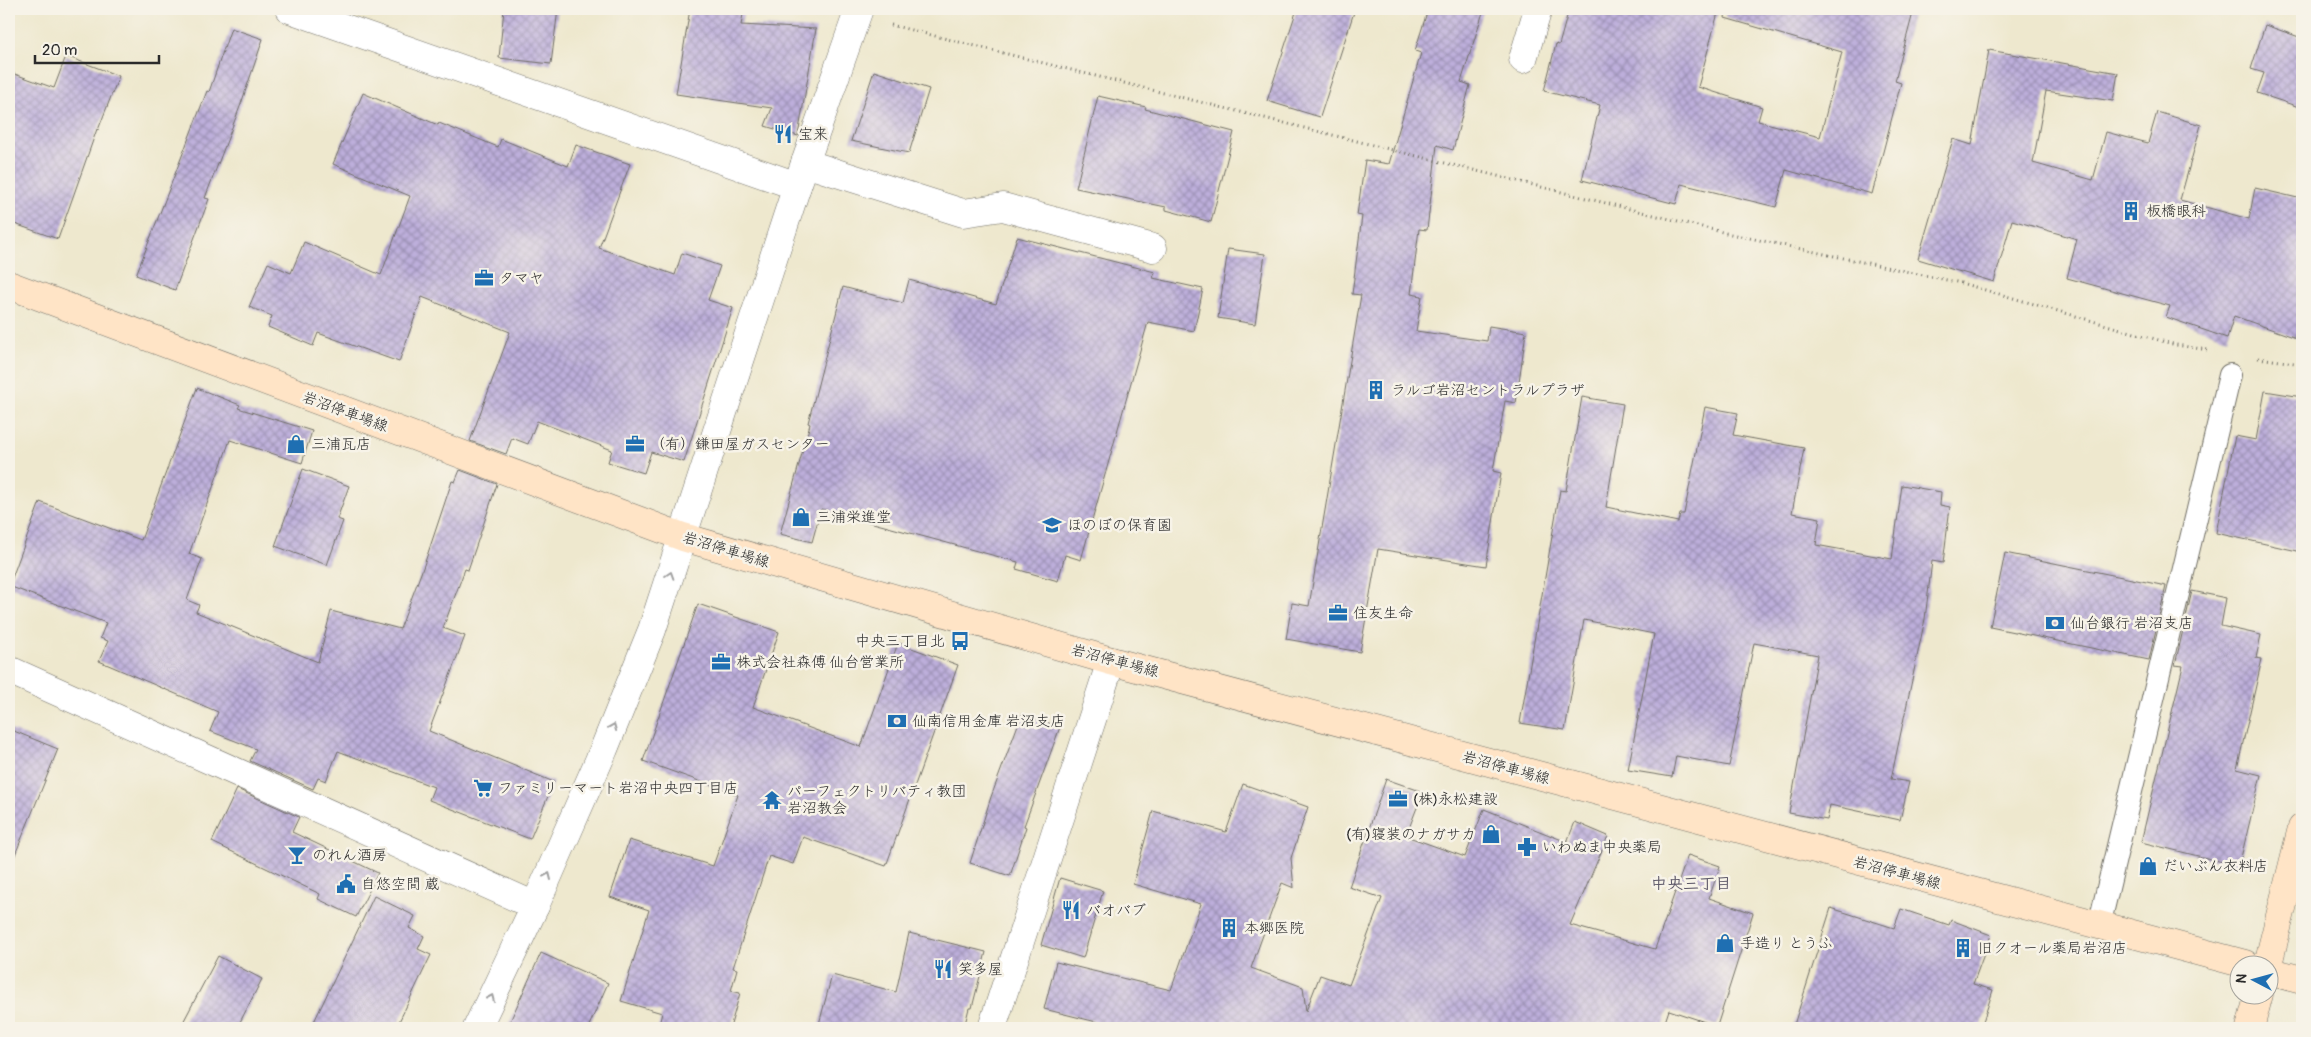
<svg xmlns="http://www.w3.org/2000/svg" width="2311" height="1037" viewBox="0 0 2311 1037" font-family="Pangolin,'Klee One',sans-serif">
	<style>
		.building { fill: url(#building-cross-hatch) }
		.lines { fill: none; stroke-linecap: round; stroke-linejoin: round }
		.lane-casing { stroke: #6f6d64; stroke-width: 24 }
		.street-casing { stroke: #6f6d64; stroke-width: 29 }
		.secondary-casing { stroke: #6f6d64; stroke-width: 29 }
		.path { stroke: #6f6d64; stroke-width: 3; stroke-dasharray: 1 4; stroke-linecap: butt }
		.lane { stroke: #fff; stroke-width: 22 }
		.street { stroke: #fff; stroke-width: 28 }
		.secondary { stroke: #ffe4c6; stroke-width: 28 }
		.oneway { stroke: #a0a0a0 }
		.labels { text-anchor: middle; dominant-baseline: central; stroke-width: 5; stroke-linejoin: round; paint-order: stroke }
		.poi-label { font-size: 15px; fill: #2b2b2b; stroke: #f7f3e8; text-anchor: start }
		.street-label { font-size: 15px; fill: #2b2b2b; stroke: #f7f3e8 }
		.neighbourhood-label { font-size: 16px; font-weight: bold; fill: #5e5969; stroke: #f7f3e8 }
	</style>
	<defs>
		<pattern id="building-cross-hatch" width="8" height="8" patternUnits="userSpaceOnUse" patternTransform="scale(1.25)"><rect width="8" height="8" fill="#bdafdb"/><path d="M0 0l8 8M0 8l8-8" fill="none" stroke="#9a8fb2"/></pattern>
	</defs>
	<rect width="100%" height="100%" fill="#f7f3e8"/>
	<filter id="ink" filterUnits="userSpaceOnUse"><feTurbulence type="fractalNoise" baseFrequency=".02" numOctaves="2"/><feDisplacementMap in="SourceGraphic" scale="10" xChannelSelector="R" yChannelSelector="G"/><feConvolveMatrix kernelMatrix="1 2 1 2 8 2 1 2 1" color-interpolation-filters="sRGB"/></filter>
	<filter id="wash" filterUnits="userSpaceOnUse"><feTurbulence type="fractalNoise" baseFrequency=".0096" numOctaves="4" result="noise"/><feDisplacementMap in="SourceGraphic" scale="20" xChannelSelector="R" yChannelSelector="G"/><feGaussianBlur stdDeviation="1.12" result="paint"/><feColorMatrix in="noise" values="0 0 0 0 0 0 0 0 0 0 0 0 0 0 0 0 0 1.4 0 .05"/><feComposite in="paint" operator="in"/></filter>
	<g filter="url(#wash)">
		<rect width="100%" height="100%" fill="#eee8ce"/>
		<g id="blocks">
			<g class="building">
				<path d="M504 9H558L551 64 499 58Z"/>
				<path d="M690 9H744L741 25 816 29 798 136 765 126 772 108 676 94Z"/>
				<path d="M1297 9H1355L1320 117 1267 101Z"/>
				<path d="M1428 9H1484L1461 82 1470 85 1453 150 1437 145 1427 230 1419 229 1411 294 1422 296 1416 331 1487 341 1489 326 1526 332 1516 403 1505 401 1493 471 1501 473 1486 566 1378 549 1360 652 1286 639 1292 603 1309 606 1361 295 1352 294 1362 216 1357 215 1365 160 1389 164 1421 53 1415 51Z"/>
				<path d="M1569 9H1719L1698 87 1762 107 1758 121 1820 137 1842 52 1725 18 1726 9H1914L1895 81 1901 83 1872 194 1786 170 1776 207 1681 184 1676 204 1582 180 1600 105 1544 91 1556 44 1559 45Z"/>
				<path d="M2265 25 2302 38V108L2257 93 2264 73 2251 69Z"/>
				<path d="M231 28 263 39 241 104 205 198 209 199 175 290 136 275 207 91 209 92Z"/>
				<path d="M1989 50 2118 73 2113 101 2046 91 2033 163 2093 180 2106 132 2148 143 2157 112 2201 125 2180 200 2249 219 2255 188 2302 199V340L2234 316 2227 338 2166 317 2170 306 2067 278 2077 239 2012 220 1994 282 1918 259 1953 139 1972 145Z"/>
				<path d="M66 56 119 76 98 130 97 129 58 239 9 222V72L54 88Z"/>
				<path d="M874 71 929 89 909 153 851 141Z"/>
				<path d="M363 93 438 125 439 123 498 147 501 139 568 166 576 145 630 164 599 248 675 275 682 253 720 266 708 300 733 308 684 462 651 452 644 473 608 462 612 450 537 421 528 444 512 438 506 454 470 441 510 332 422 297 399 362 318 333 313 346 268 327 272 316 249 307 268 263 291 273 304 242 381 275 410 196 333 164Z"/>
				<path d="M1098 96 1146 107 1145 109 1234 132 1211 222 1166 210V207L1076 188Z"/>
				<path d="M1017 237 1155 272 1153 278 1203 289 1194 331 1148 322 1081 560 1065 555 1058 581 1016 569 1018 562 821 509 812 542 780 534 810 424 808 423 843 287 903 303 909 280 996 304Z"/>
				<path d="M1228 249 1265 254 1255 324 1218 318Z"/>
				<path d="M197 388 240 405 238 408 312 431 302 463 230 440 189 554 202 559 187 600 199 605 196 612 318 662 331 611 400 629 424 565 452 481 455 482 460 470 497 484 468 570 465 569 443 628 465 636 429 731 554 782 530 839 429 800 434 787 338 751 326 781 318 778 313 789 250 761 256 749 210 731 218 712 99 661 108 641 100 638 106 623 9 586 40 502 141 540Z"/>
				<path d="M2265 391 2302 397V552L2216 533 2235 436 2256 440Z"/>
				<path d="M1582 397 1623 404 1606 507 1678 522 1680 514H1684L1705 407 1738 413 1733 435 1804 448 1792 513 1820 518 1816 545 1892 559 1902 485 1941 492 1940 505 1950 507 1943 563 1932 561 1925 619 1891 779 1909 782 1900 820 1830 805 1827 820 1789 813 1818 655 1754 643 1729 766 1676 756 1672 777 1628 770 1654 634 1584 620 1565 730 1520 723 1560 490 1566 491Z"/>
				<path d="M303 469 349 486 337 519 343 521 327 565 275 546Z"/>
				<path d="M2005 553 2166 586 2149 660 1990 627Z"/>
				<path d="M2192 591 2226 598 2221 626 2261 635 2256 658 2262 659 2237 769 2261 775 2239 866 2141 842 2183 666 2175 665Z"/>
				<path d="M698 604 779 632 753 707 861 747 898 643 958 665 886 866 803 837 793 864 769 856 733 968 737 969 731 991 740 993 730 1028H658L662 1013 621 1001 649 910 610 897 629 840 713 866 738 795 643 761Z"/>
				<path d="M1022 714 1060 727 1024 826 1026 827 1010 876 970 863 991 797Z"/>
				<path d="M9 729 58 749 10 867H9Z"/>
				<path d="M1386 779 1423 792 1406 836 1465 857 1484 809 1567 842 1575 822 1608 836 1570 925 1655 949 1688 855 1720 866 1709 898 1753 913 1717 1026 1669 1010 1663 1028H1121L1044 1009 1056 962 1171 990 1201 904 1133 884 1153 811 1226 832 1243 784 1308 807 1291 858 1294 888 1282 883 1251 968 1303 987 1306 1011 1320 975 1349 985 1382 898 1349 887Z"/>
				<path d="M237 789 299 817 292 832 378 873 356 917 318 899 320 894 212 842Z"/>
				<path d="M1060 878 1103 891 1083 958 1041 945Z"/>
				<path d="M374 896 415 916 409 928 424 936 418 949 431 955 396 1028H311Z"/>
				<path d="M1831 908 1894 928 1901 909 1949 925 1951 920 1991 935 1973 984 1993 990 1981 1028H1793Z"/>
				<path d="M909 933 986 952 972 1008H969L964 1028H818L832 975 896 992Z"/>
				<path d="M541 953 608 983 588 1028H507Z"/>
				<path d="M218 956 262 979 237 1028H180Z"/>
			</g>
		</g>
	</g>
	<g filter="url(#ink)">
		<use href="#blocks" fill-opacity="0" stroke="#6f6d64" stroke-width="1"/>
		<g class="lines">
			<g class="lane-casing">
				<path id="lane" d="M2099 926 2230 375"/>
			</g>
			<g class="street-casing">
				<g id="street">
					<path d="M290 9 797 186"/>
					<path d="M1523 59 1538 9"/>
					<path d="M805 163 963 213 1003 207 1153 248"/>
					<path d="M9 670 535 906"/>
					<path d="M477 1028 535 906 604 749 652 630 797 186 859 9"/>
					<path d="M992 1028 1111 661"/>
				</g>
			</g>
			<g class="secondary-casing">
				<g id="secondary">
					<path d="M9 285 683 537 1111 661 2245 964"/>
					<path d="M2268 964 2302 828"/>
					<path d="M2268 971 2302 980"/>
					<path d="M2250 1028 2259 994"/>
				</g>
			</g>
			<g class="path">
				<path d="M891 25 1726 233 1961 283 2176 345 2208 350"/>
				<path d="M2258 358 2302 364"/>
			</g>
			<use href="#lane" class="lane"/>
			<use href="#street" class="street"/>
			<use href="#secondary" class="secondary"/>
		</g>
		<defs><path id="oneway-chevron" d="M-2-3.5L2.5 0L-2 3.5" fill="none" stroke-width="1.6" stroke-linecap="round" stroke-linejoin="round" transform="scale(1.25)"/></defs>
		<g class="oneway">
			<use href="#oneway-chevron" transform="translate(670 575) rotate(-72)"/>
			<use href="#oneway-chevron" transform="translate(613 727) rotate(-68)"/>
			<use href="#oneway-chevron" transform="translate(548 876) rotate(-66)"/>
			<use href="#oneway-chevron" transform="translate(491 998) rotate(-66)"/>
		</g>
	</g>
	<defs>
		<g id="restaurant-bare" transform="scale(1.5)"><path d="M-5-6h1v4h1v-4h1v4h1v-4h1v5L-1.5 .5V6h-2V.5L-5-1ZM5-6V6H3V1.5H1.5Q1.5-4 5-6Z" fill="#1f6fb2" stroke="#f7f3e8" stroke-width="2.5" paint-order="stroke"/></g>
		<g id="building-bare" transform="scale(1.5)"><path d="M-4-6H4V6H1V3H-1V6H-4ZM-2.5-4.3h1.7v1.8h-1.7ZM.8-4.3h1.7v1.8H.8ZM-2.5-1h1.7V.8h-1.7ZM.8-1h1.7V.8H.8Z" fill="#1f6fb2" stroke="#f7f3e8" stroke-width="2.5" paint-order="stroke"/></g>
		<g id="office-bare" transform="scale(1.5)"><path d="M-6-3h4V-5.5h4V-3h4V5H-6ZM-1-4.5V-3h2v-1.5ZM-6 0V1H6V0Z" fill="#1f6fb2" stroke="#f7f3e8" stroke-width="2.5" paint-order="stroke"/></g>
		<g id="shop-bare" transform="scale(1.5)"><path d="M-5-2.5h2.3a2.7 3.5 0 0 1 5.4 0H5L5.5 6h-11ZM-1.5-2.5h3a1.5 2.3 0 0 0-3 0Z" fill="#1f6fb2" stroke="#f7f3e8" stroke-width="2.5" paint-order="stroke"/></g>
		<g id="school-bare" transform="scale(1.5)"><path d="M0-5L7-2L0 1L-7-2ZM-4 1L0 2.5L4 1V4Q0 6-4 4Z" fill="#1f6fb2" stroke="#f7f3e8" stroke-width="2.5" paint-order="stroke"/></g>
		<g id="bank-bare" transform="scale(1.5)"><path d="M-6-4H6V4H-6ZM0-2.3a2.3 2.3 0 1 0 0 4.6a2.3 2.3 0 1 0 0-4.6Z" fill="#1f6fb2" stroke="#f7f3e8" stroke-width="2.5" paint-order="stroke"/></g>
		<g id="bus-bare" transform="scale(1.5)"><path d="M-5-6H5V4H4V6H2V4H-2V6H-4V4H-5ZM-3.5-4V0h7V-4ZM-3.5 1.2v1.5H-2V1.2ZM2 1.2v1.5H3.5V1.2Z" fill="#1f6fb2" stroke="#f7f3e8" stroke-width="2.5" paint-order="stroke"/></g>
		<g id="supermarket-bare" transform="scale(1.5)"><path d="M-6-5.5h2.5l.6 2H6L4.5 2H-2.5L-4.4-4H-6ZM-1.5 3.2a1.3 1.3 0 1 0 .1 0ZM3 3.2a1.3 1.3 0 1 0 .1 0Z" fill="#1f6fb2" stroke="#f7f3e8" stroke-width="2.5" paint-order="stroke"/></g>
		<g id="temple-bare" transform="scale(1.5)"><path d="M0-6L5-2H3V0L6.5 2.5H4V6H1.5V3h-3V6H-4V2.5H-6.5L-3 0V-2H-5Z" fill="#1f6fb2" stroke="#f7f3e8" stroke-width="2.5" paint-order="stroke"/></g>
		<g id="pharmacy-bare" transform="scale(1.5)"><path d="M-2-6h4v4h4v4h-4v4h-4v-4h-4v-4h4Z" fill="#1f6fb2" stroke="#f7f3e8" stroke-width="2.5" paint-order="stroke"/></g>
		<g id="bar-bare" transform="scale(1.5)"><path d="M-6-5H6L.8 .8V4.5H3.5V6h-7V4.5H-.8V.8Z" fill="#1f6fb2" stroke="#f7f3e8" stroke-width="2.5" paint-order="stroke"/></g>
		<g id="civic-bare" transform="scale(1.5)"><path d="M-.6-6.5H3V-4.5H.6V-3L4-1V1h2V6H-6V1h2V-1L-.6-3ZM-1.2 2.5V6h2.4V2.5Z" fill="#1f6fb2" stroke="#f7f3e8" stroke-width="2.5" paint-order="stroke"/></g>
	</defs>
	<g fill-rule="evenodd">
		<use href="#restaurant-bare" x="783" y="134"/>
		<use href="#building-bare" x="2131" y="211"/>
		<use href="#office-bare" x="484" y="278"/>
		<use href="#building-bare" x="1376" y="390"/>
		<use href="#shop-bare" x="296" y="444"/>
		<use href="#office-bare" x="635" y="444"/>
		<use href="#shop-bare" x="801" y="517"/>
		<use href="#school-bare" x="1052" y="525"/>
		<use href="#office-bare" x="1338" y="613"/>
		<use href="#bank-bare" x="2055" y="623"/>
		<use href="#bus-bare" x="960" y="641"/>
		<use href="#office-bare" x="721" y="662"/>
		<use href="#bank-bare" x="897" y="721"/>
		<use href="#supermarket-bare" x="483" y="788"/>
		<use href="#office-bare" x="1398" y="799"/>
		<use href="#temple-bare" x="772" y="800"/>
		<use href="#shop-bare" x="1491" y="834"/>
		<use href="#pharmacy-bare" x="1527" y="847"/>
		<use href="#bar-bare" x="297" y="855"/>
		<use href="#shop-bare" x="2148" y="866"/>
		<use href="#civic-bare" x="346" y="884"/>
		<use href="#restaurant-bare" x="1071" y="910"/>
		<use href="#building-bare" x="1229" y="928"/>
		<use href="#shop-bare" x="1725" y="943"/>
		<use href="#building-bare" x="1963" y="948"/>
		<use href="#restaurant-bare" x="943" y="969"/>
	</g>
	<g class="labels">
		<g class="poi-label">
			<text x="798" y="134">宝来</text>
			<text x="2146" y="211">板橋眼科</text>
			<text x="499" y="278">タマヤ</text>
			<text x="1391" y="390">ラルゴ岩沼セントラルプラザ</text>
			<text x="311" y="444">三浦瓦店</text>
			<text x="650" y="444">（有）鎌田屋ガスセンター</text>
			<text x="816" y="517">三浦栄進堂</text>
			<text x="1067" y="525">ほのぼの保育園</text>
			<text x="1353" y="613">住友生命</text>
			<text x="2070" y="623">仙台銀行 岩沼支店</text>
			<text x="945" y="641" text-anchor="end">中央三丁目北</text>
			<text x="736" y="662">株式会社森傅 仙台営業所</text>
			<text x="912" y="721">仙南信用金庫 岩沼支店</text>
			<text x="498" y="788">ファミリーマート岩沼中央四丁目店</text>
			<text x="787" y="791">パーフェクトリバティ教団<tspan x="787" dy="17">岩沼教会</tspan></text>
			<text x="1413" y="799">(株)永松建設</text>
			<text x="1476" y="834" text-anchor="end">(有)寝装のナガサカ</text>
			<text x="1542" y="847">いわぬま中央薬局</text>
			<text x="312" y="855">のれん酒房</text>
			<text x="2163" y="866">だいぶん衣料店</text>
			<text x="361" y="884">自悠空間 蔵</text>
			<text x="1086" y="910">バオバブ</text>
			<text x="1244" y="928">本郷医院</text>
			<text x="1740" y="943">手造り とうふ</text>
			<text x="1978" y="948">旧クオール薬局岩沼店</text>
			<text x="958" y="969">笑多屋</text>
		</g>
		<g class="street-label">
			<text transform="translate(345 412) rotate(20)">岩沼停車場線</text>
			<text transform="translate(726 550) rotate(17)">岩沼停車場線</text>
			<text transform="translate(1115 661) rotate(15)">岩沼停車場線</text>
			<text transform="translate(1506 768) rotate(15)">岩沼停車場線</text>
			<text transform="translate(1897 873) rotate(15)">岩沼停車場線</text>
		</g>
		<g class="neighbourhood-label">
			<text x="1691" y="884">中央三丁目</text>
		</g>
	</g>
	<rect width="2311" height="1037" fill="none" stroke="#f7f3e8" stroke-width="30"/>
	<g transform="translate(2254 980) rotate(276)"><circle r="24" fill="#f7f3e8" stroke="#a5a39c"/>
	<path d="M0-4L9 19L0 12L-9 19Z" fill="#1f6fb2"/>
	<text y="-8" font-size="14" font-weight="bold" text-anchor="middle" fill="#2b2b2b">N</text>
	</g>
	<path d="M35 55v8h124v-8" fill="none" stroke="#2b2b2b" stroke-width="2.5"/>
	<text x="42" y="55" font-size="15" fill="#2b2b2b" stroke="#f7f3e8" stroke-width="4" paint-order="stroke">20 m</text>
</svg>
